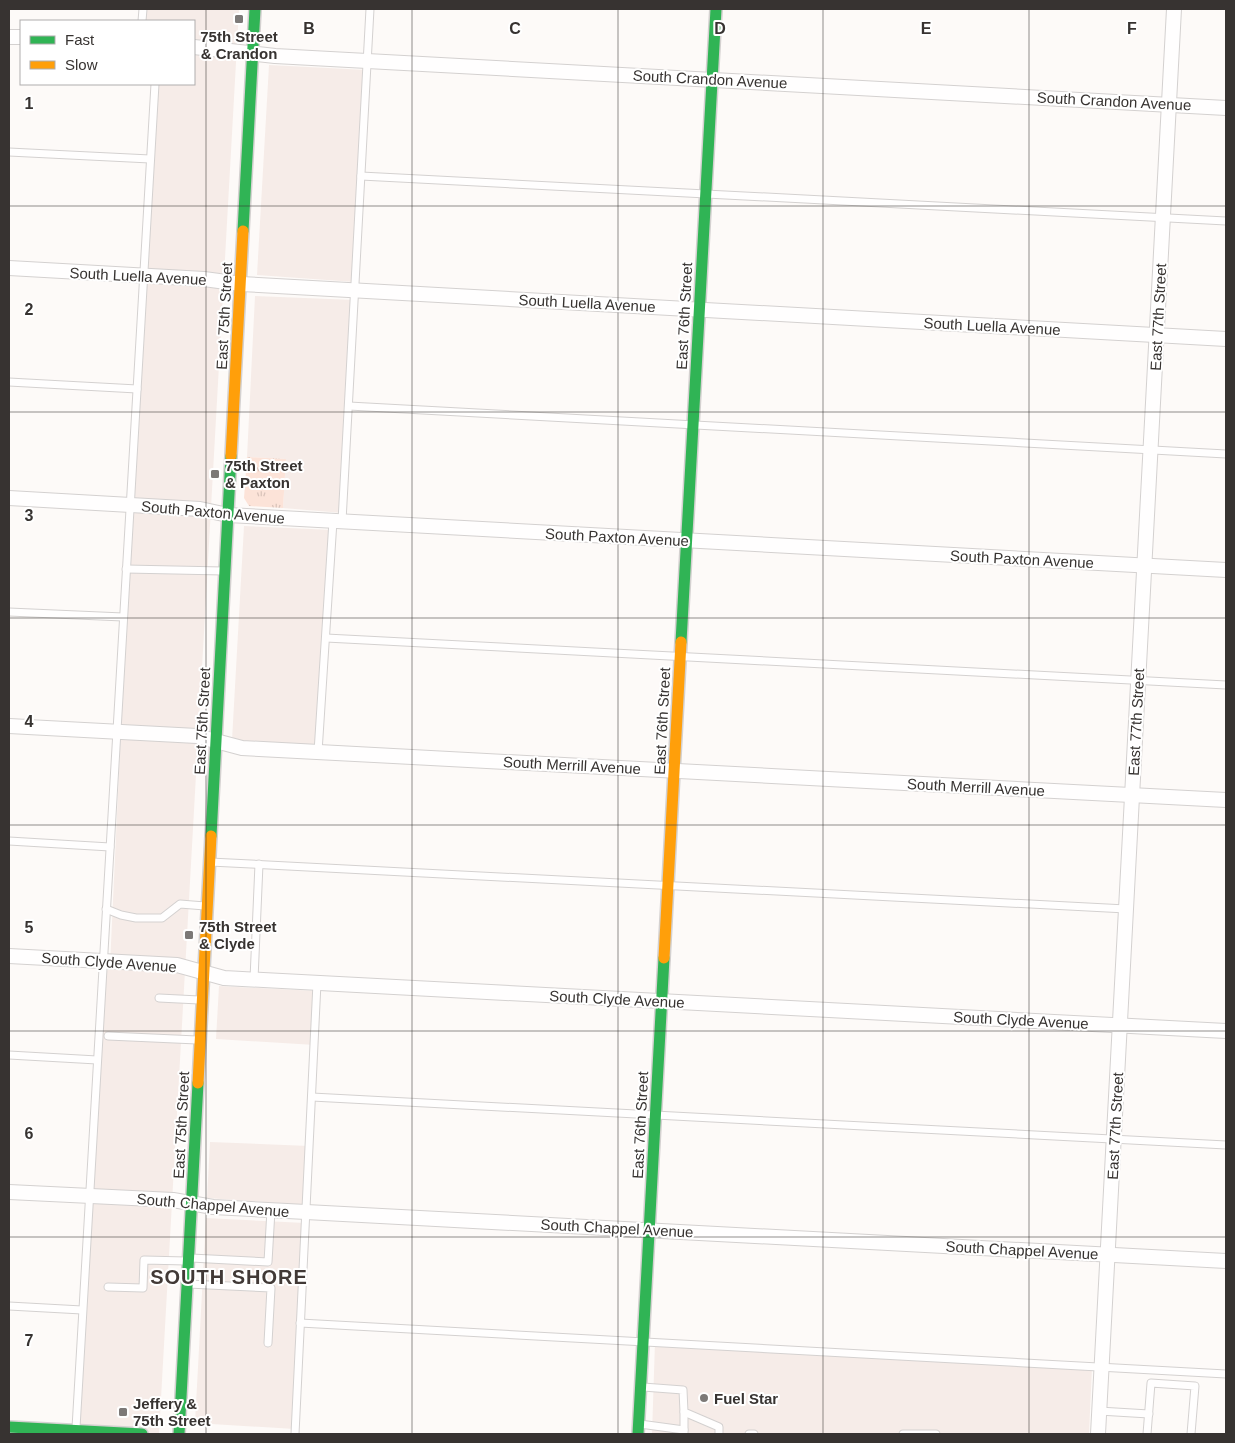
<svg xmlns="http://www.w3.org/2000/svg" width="1235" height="1443" viewBox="0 0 1235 1443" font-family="Helvetica,sans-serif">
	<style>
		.built { fill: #f6ece8 }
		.grass { fill: url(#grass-tufts) }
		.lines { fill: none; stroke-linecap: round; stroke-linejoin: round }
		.lane-casing { stroke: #d4d1d0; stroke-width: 9 }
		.street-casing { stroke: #d4d1d0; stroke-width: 16 }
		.fast-casing { stroke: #d4d1d0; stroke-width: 14 }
		.slow-casing { stroke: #d4d1d0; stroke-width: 14 }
		.lane { stroke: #fffefe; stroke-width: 7 }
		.street { stroke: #fffefe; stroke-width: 14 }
		.fast { stroke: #30b455; stroke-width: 11 }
		.slow { stroke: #ff9f0a; stroke-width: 11 }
		.grid { fill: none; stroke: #373331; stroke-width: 1; stroke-opacity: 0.55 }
		.poi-dot { fill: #7c7977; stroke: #fff; stroke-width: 2 }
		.labels { text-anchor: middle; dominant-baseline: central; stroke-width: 4; stroke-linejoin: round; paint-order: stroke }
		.poi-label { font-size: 15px; font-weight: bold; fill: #373331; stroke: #fff; text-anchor: start }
		.street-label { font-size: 15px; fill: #373331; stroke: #fff }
		.district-label { font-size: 20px; font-weight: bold; letter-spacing: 1px; fill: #413936; stroke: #fff }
		.grid-label { font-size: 16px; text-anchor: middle; font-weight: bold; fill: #373331; stroke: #fff; stroke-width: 4; stroke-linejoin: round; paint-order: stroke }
	</style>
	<defs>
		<pattern id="grass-tufts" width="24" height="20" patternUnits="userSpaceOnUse" patternTransform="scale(1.25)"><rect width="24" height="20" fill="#fce3d8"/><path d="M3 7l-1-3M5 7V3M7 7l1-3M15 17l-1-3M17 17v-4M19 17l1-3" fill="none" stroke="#d9c3ba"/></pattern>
	</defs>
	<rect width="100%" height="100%" fill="#fdfaf8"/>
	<g class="built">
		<path d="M140 9H239L159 1434H70L76 1409 102 982 110 965 151 84H194V21H139Z"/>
		<path d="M269 65 367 70 355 282 257 275Z"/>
		<path d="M255 296 354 300 343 513 283 508 286 459 247 457Z"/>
		<path d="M244 526 333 530 318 745 232 740Z"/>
		<path d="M219 986 317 991 315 1045 216 1039Z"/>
		<path d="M210 1142 309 1146 306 1205 207 1198Z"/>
		<path d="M206 1218 305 1223 295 1429 195 1423Z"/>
		<path d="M655 1342 1092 1367 1089 1434H652Z"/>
	</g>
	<path class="grass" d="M247 457 286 459 283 508 249 506 244 498Z"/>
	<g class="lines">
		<g class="lane-casing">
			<g id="lane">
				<path d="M142 21 143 9"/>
				<path d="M9 152 150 159"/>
				<path d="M361 176 1226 221"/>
				<path d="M9 382 137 389"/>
				<path d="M349 406 1226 454"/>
				<path d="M342 521 370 9"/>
				<path d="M126 569 223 571"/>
				<path d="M9 612 123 617"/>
				<path d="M326 638 1226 685"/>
				<path d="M318 752 333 521"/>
				<path d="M9 841 110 847"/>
				<path d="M210 862 1126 909"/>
				<path d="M106 909 121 915 136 918H162L180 904 205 906"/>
				<path d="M254 979 259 864"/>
				<path d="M159 998 199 1000"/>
				<path d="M108 1036 197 1040"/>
				<path d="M9 1055 97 1060"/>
				<path d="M312 1097 1226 1145"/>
				<path d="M191 1258 268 1262 271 1210"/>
				<path d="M188 1284 271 1288 268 1343"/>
				<path d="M108 1287 143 1288 144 1260 186 1261"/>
				<path d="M9 1306 82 1310"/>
				<path d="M300 1323 1226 1374"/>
				<path d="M643 1387 683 1390 684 1412 719 1427V1434"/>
				<path d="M1099 1411 1149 1414"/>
				<path d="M640 1424 684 1430"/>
				<path d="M76 1428 155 84"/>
				<path d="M295 1434 317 983"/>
				<path d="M684 1434V1412"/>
				<path d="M749 1434H754"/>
				<path d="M903 1434H936"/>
				<path d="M1147 1434 1151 1383 1195 1386 1191 1434"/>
			</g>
		</g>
		<g class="street-casing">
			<g id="street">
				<path d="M9 37H21"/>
				<path d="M194 47 275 56 1226 108"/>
				<path d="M9 268 204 279 241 284 1226 339"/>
				<path d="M9 498 200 509 228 515 1226 570"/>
				<path d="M9 726 197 736 242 748 1226 800"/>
				<path d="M9 956 177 965 224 978 1226 1031"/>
				<path d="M9 1192 173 1200 213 1207 306 1212 1226 1261"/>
				<path d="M1098 1434 1174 9"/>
			</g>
		</g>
		<g class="fast-casing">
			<g id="fast">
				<path d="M243 231 255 9"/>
				<path d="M681 642 716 9"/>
				<path d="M211 836 231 456"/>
				<path d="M9 1427 142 1434"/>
				<path d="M179 1434 198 1083"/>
				<path d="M638 1434 664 958"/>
			</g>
		</g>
		<g class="slow-casing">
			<g id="slow">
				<path d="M231 456 243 231"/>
				<path d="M664 958 681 642"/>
				<path d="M198 1083 211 836"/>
			</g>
		</g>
		<use href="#lane" class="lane"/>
		<use href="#street" class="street"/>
		<use href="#fast" class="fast"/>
		<use href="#slow" class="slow"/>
	</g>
	<path class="grid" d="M206 9V1434M412 9V1434M618 9V1434M823 9V1434M1029 9V1434M9 206H1226M9 412H1226M9 618H1226M9 825H1226M9 1031H1226M9 1237H1226"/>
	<g class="poi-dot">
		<rect x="234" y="14" width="10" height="10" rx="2.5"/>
		<rect x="210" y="469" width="10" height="10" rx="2.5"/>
		<rect x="184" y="930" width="10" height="10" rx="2.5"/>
		<circle cx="704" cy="1398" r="5"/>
		<rect x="118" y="1407" width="10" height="10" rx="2.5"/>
	</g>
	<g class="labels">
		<g class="poi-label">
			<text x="239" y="36" text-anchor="middle">75th Street<tspan x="239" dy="17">&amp; Crandon</tspan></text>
			<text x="225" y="465">75th Street<tspan x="225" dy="17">&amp; Paxton</tspan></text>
			<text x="199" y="926">75th Street<tspan x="199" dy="17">&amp; Clyde</tspan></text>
			<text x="714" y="1398">Fuel Star</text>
			<text x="133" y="1403">Jeffery &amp;<tspan x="133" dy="17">75th Street</tspan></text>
		</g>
		<g class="street-label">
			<text transform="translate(710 79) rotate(3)">South Crandon Avenue</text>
			<text transform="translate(1114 101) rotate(3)">South Crandon Avenue</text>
			<text transform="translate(138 276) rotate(3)">South Luella Avenue</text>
			<text transform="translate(587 303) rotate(3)">South Luella Avenue</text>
			<text transform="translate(224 316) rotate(-87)">East 75th Street</text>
			<text transform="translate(684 316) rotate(-87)">East 76th Street</text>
			<text transform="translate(1158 317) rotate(-87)">East 77th Street</text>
			<text transform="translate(992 326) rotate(3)">South Luella Avenue</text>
			<text transform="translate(213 512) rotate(5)">South Paxton Avenue</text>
			<text transform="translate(617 537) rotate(3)">South Paxton Avenue</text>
			<text transform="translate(1022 559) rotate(3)">South Paxton Avenue</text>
			<text transform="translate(202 721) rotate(-87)">East 75th Street</text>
			<text transform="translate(662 721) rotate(-87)">East 76th Street</text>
			<text transform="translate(1136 722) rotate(-87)">East 77th Street</text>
			<text transform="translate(572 765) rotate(3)">South Merrill Avenue</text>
			<text transform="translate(976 787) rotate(3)">South Merrill Avenue</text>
			<text transform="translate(109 962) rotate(4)">South Clyde Avenue</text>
			<text transform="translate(617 999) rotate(3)">South Clyde Avenue</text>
			<text transform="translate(1021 1020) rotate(3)">South Clyde Avenue</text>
			<text transform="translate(181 1125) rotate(-87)">East 75th Street</text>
			<text transform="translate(640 1125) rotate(-87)">East 76th Street</text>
			<text transform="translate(1115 1126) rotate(-87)">East 77th Street</text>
			<text transform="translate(213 1205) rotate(5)">South Chappel Avenue</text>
			<text transform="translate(617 1228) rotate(3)">South Chappel Avenue</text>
			<text transform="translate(1022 1250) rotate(3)">South Chappel Avenue</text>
		</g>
		<g class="district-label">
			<text x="229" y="1277">SOUTH SHORE</text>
		</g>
	</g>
	<g class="grid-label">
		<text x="309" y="34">B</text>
		<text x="515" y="34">C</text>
		<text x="720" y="34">D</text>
		<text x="926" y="34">E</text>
		<text x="1132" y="34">F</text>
		<text x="29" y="109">1</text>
		<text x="29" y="315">2</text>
		<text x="29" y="521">3</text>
		<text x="29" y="727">4</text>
		<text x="29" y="933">5</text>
		<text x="29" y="1139">6</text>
		<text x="29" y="1346">7</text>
	</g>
	<rect width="1235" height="1443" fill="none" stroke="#373331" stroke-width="20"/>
	<rect x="20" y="20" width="175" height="65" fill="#ffffff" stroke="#afadad"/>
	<rect x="30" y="36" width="25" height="8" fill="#30b455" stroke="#afadad"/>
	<text x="65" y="45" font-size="15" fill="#373331">Fast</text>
	<rect x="30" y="61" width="25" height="8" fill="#ff9f0a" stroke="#afadad"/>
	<text x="65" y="70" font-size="15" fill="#373331">Slow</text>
</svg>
